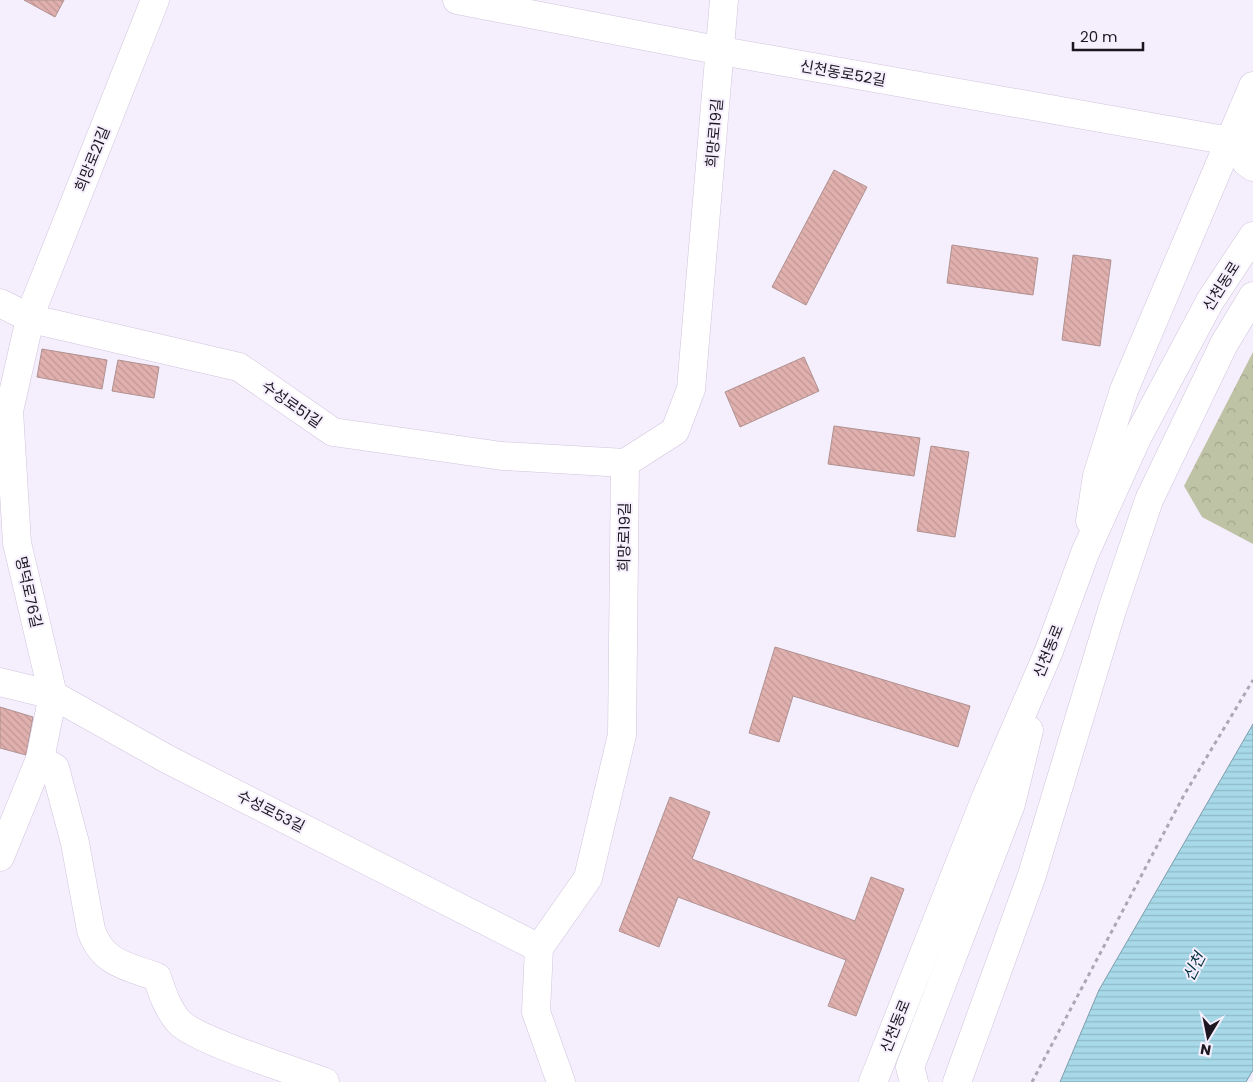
<svg xmlns="http://www.w3.org/2000/svg" width="1253" height="1082" viewBox="0 0 1253 1082" font-family="Poppins,'Noto Sans KR',sans-serif">
	<style>
		.park { fill: url(#park-crowns) }
		.water { fill: url(#water-rules); stroke: #7d9eac }
		.building { fill: url(#building-back-hatch); stroke: #af9190 }
		.lines { fill: none; stroke-linecap: round; stroke-linejoin: round }
		.minor-casing { stroke: #d0c4dc; stroke-width: 29 }
		.secondary-casing { stroke: #d0c4dc; stroke-width: 29 }
		.path { stroke: #ada7b4; stroke-width: 3; stroke-dasharray: 4 4; stroke-linecap: butt }
		.minor { stroke: #fff; stroke-width: 28 }
		.secondary { stroke: #fff; stroke-width: 28 }
		.labels { text-anchor: middle; dominant-baseline: central; stroke-width: 4; stroke-linejoin: round; paint-order: stroke }
		.street-label { font-size: 15px; fill: #1b161f; stroke: #f5eefd }
		.water-label { font-size: 16px; font-style: italic; fill: #043440; stroke: #f5eefd }
	</style>
	<defs>
		<pattern id="park-crowns" width="20" height="18" patternUnits="userSpaceOnUse" patternTransform="scale(1.25)"><rect width="20" height="18" fill="#bfc3a5"/><path d="M2 6a3 3 0 1 1 6 0M12 15a3 3 0 1 1 6 0" fill="none" stroke="#a4a78e"/></pattern>
		<pattern id="water-rules" width="6" height="5" patternUnits="userSpaceOnUse" patternTransform="scale(1.25)"><rect width="6" height="5" fill="#a7d9e9"/><path d="M0 2.5h6" fill="none" stroke="#8fbac7"/></pattern>
		<pattern id="building-back-hatch" width="6" height="6" patternUnits="userSpaceOnUse" patternTransform="scale(1.25)"><rect width="6" height="6" fill="#e0b0ae"/><path d="M-1 5l2 2M0 0l6 6M5-1l2 2" fill="none" stroke="#c09795"/></pattern>
	</defs>
	<rect width="100%" height="100%" fill="#f5eefd"/>
	<path class="park" d="M1253 352V544L1202 517 1184 486Z"/>
	<path class="water" d="M1253 724V1070L1246 1082H1060L1099 990Z"/>
	<g class="building">
		<path d="M24 0H64L55 17Z"/>
		<path d="M834 170 867 187 806 305 772 287Z"/>
		<path d="M952 245 1038 258 1033 295 947 283Z"/>
		<path d="M1073 255 1111 260 1100 346 1062 340Z"/>
		<path d="M42 349 107 360 102 389 37 377Z"/>
		<path d="M804 357 819 391 740 427 725 392Z"/>
		<path d="M118 360 159 367 154 398 112 391Z"/>
		<path d="M834 426 920 438 914 476 828 464Z"/>
		<path d="M931 446 969 452 955 537 917 531Z"/>
		<path d="M775 647 970 706 958 747 793 696 779 742 749 733Z"/>
		<path d="M0 707 33 717 26 755 0 748Z"/>
		<path d="M670 797 710 812 692 859 855 921 871 877 904 889 856 1016 828 1006 846 960 678 897 659 947 619 931Z"/>
	</g>
	<g class="lines">
		<g class="minor-casing">
			<g id="minor">
				<path d="M457 0 722 51 1230 141"/>
				<path d="M0 303 32 319 239 367 333 432 502 456 625 463"/>
				<path d="M625 463 675 431 691 389 724 0"/>
				<path d="M0 682 53 695 167 759 539 948"/>
				<path d="M40 759 55 768 75 843 91 930C102 963 126 966 157 977 162 992 168 1010 179 1022 197 1041 295 1071 325 1082"/>
				<path d="M0 857 40 759 53 695 17 543 9 411 32 310 155 0"/>
				<path d="M561 1082 536 1012 539 948 588 878 622 735 625 463"/>
			</g>
		</g>
		<g class="secondary-casing">
			<g id="secondary">
				<path d="M1253 129 1246 146V162L1253 167"/>
				<path d="M1090 521 1097 476 1124 390 1253 86"/>
				<path d="M873 1082 986 797 1049 651 1085 553 1137 438 1210 301 1253 236"/>
				<path d="M914 1082 910 1067 1011 804 1029 730"/>
				<path d="M957 1082 1032 875 1112 610 1149 500 1224 344 1253 296"/>
			</g>
		</g>
		<path class="path" d="M1032 1082 1184 795 1253 680"/>
		<use href="#minor" class="minor"/>
		<use href="#secondary" class="secondary"/>
	</g>
	<g class="labels">
		<g class="street-label">
			<text transform="translate(843 73) rotate(10)">신천동로52길</text>
			<text transform="translate(714 133) rotate(-85)">희망로19길</text>
			<text transform="translate(92 159) rotate(-68)">희망로21길</text>
			<text transform="translate(1221 286) rotate(-58)">신천동로</text>
			<text transform="translate(292 404) rotate(35)">수성로51길</text>
			<text transform="translate(624 537) rotate(-89)">희망로19길</text>
			<text transform="translate(29 592) rotate(77)">명덕로76길</text>
			<text transform="translate(1048 651) rotate(-68)">신천동로</text>
			<text transform="translate(271 811) rotate(27)">수성로53길</text>
			<text transform="translate(895 1026) rotate(-68)">신천동로</text>
		</g>
		<g class="water-label">
			<text transform="translate(1194 967) rotate(-63)">신천</text>
		</g>
	</g>
	<g transform="translate(1208 1037) rotate(190)" stroke="#f5eefd" stroke-width="4" paint-order="stroke">
	<path d="M0-4L9 19L0 12L-9 19Z" fill="#1b161f"/>
	<text y="-8" font-size="14" font-weight="bold" text-anchor="middle" fill="#1b161f">N</text>
	</g>
	<path d="M1073 42v8h70v-8" fill="none" stroke="#1b161f" stroke-width="2.5"/>
	<text x="1080" y="42" font-size="15" fill="#1b161f" stroke="#f5eefd" stroke-width="4" paint-order="stroke">20 m</text>
</svg>
